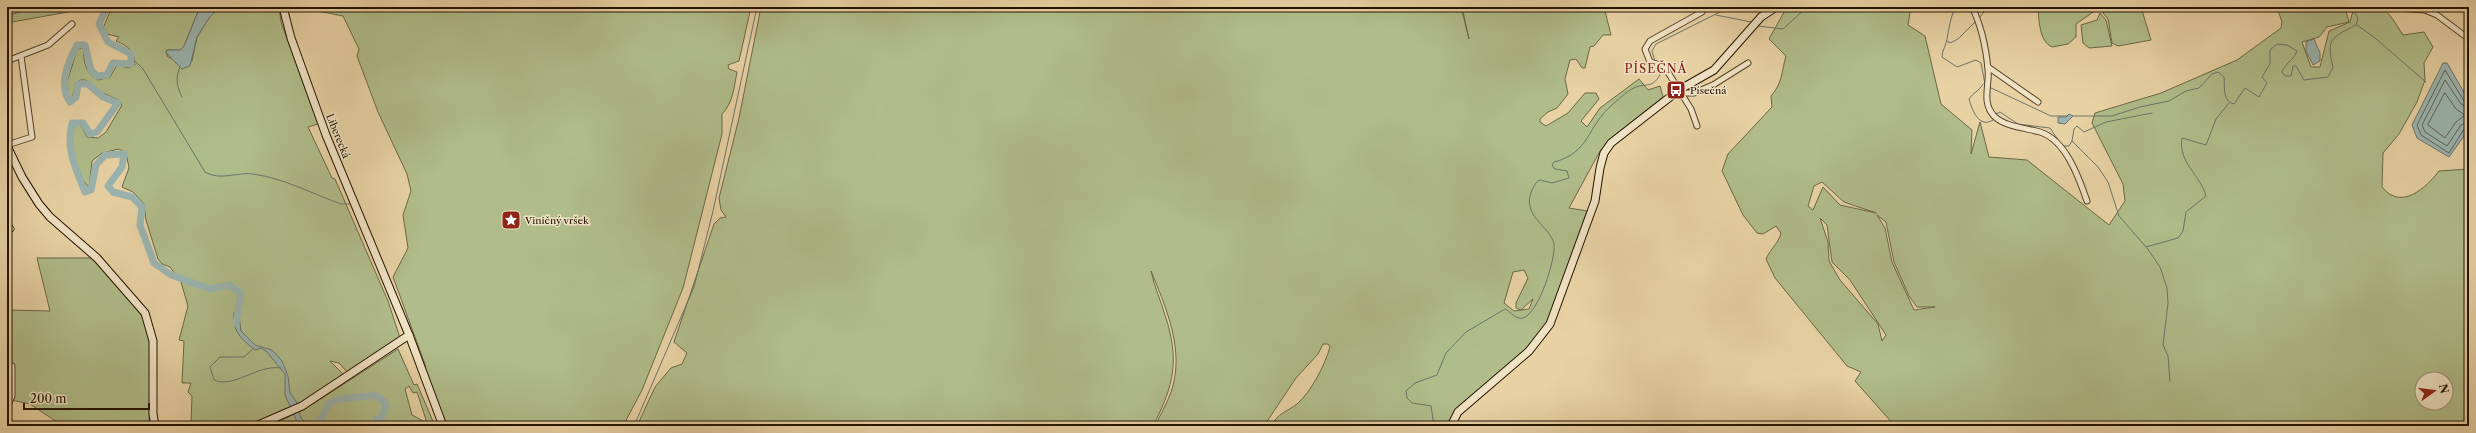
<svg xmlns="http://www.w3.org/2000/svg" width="2476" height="433" viewBox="0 0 2476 433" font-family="'Libre Caslon Text',serif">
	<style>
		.green { fill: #b0bd8a; stroke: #6a6846; fill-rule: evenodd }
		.water { fill: #9bb5b1; stroke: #6b746b }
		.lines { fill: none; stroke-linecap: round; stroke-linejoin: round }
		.shore { stroke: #606459; stroke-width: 1 }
		.stream { stroke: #6b746b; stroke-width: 1 }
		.river { stroke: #9bb5b1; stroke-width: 7 }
		.street-casing { stroke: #55432a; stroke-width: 7 }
		.secondary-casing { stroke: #241301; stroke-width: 9 }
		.street { stroke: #f0e2c4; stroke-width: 5 }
		.secondary { stroke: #f0e2c4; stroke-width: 7 }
		.labels { text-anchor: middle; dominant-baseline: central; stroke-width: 3; stroke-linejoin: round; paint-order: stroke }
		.poi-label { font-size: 10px; fill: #241301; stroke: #f0e2c4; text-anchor: start }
		.street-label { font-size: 10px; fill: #241301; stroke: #f0e2c4 }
		.quarter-label { font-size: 12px; letter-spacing: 1px; fill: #7a1f14; stroke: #f0e2c4 }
	</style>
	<rect width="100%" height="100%" fill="#e8d2a4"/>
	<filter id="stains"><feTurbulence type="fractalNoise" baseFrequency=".005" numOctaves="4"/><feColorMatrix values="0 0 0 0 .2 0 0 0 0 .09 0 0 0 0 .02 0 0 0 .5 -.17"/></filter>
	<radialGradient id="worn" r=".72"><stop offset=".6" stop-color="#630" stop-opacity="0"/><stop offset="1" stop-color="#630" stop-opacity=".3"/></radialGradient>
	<g class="green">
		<path d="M7 7H74L73 11 7 23Z"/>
		<path d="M112 7H200L184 46 180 50H167L166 52 168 57 178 61 179 66 192 61 197 37 209 18 220 7H279L281 22 318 124 308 127 332 178 335 179 388 301 400 338 347 372 339 363 330 361 343 374C326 391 270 423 246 426 233 427 220 426 206 426L221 424 195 422 191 424 192 396 188 392 191 383H182L184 341 179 340 188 306 181 282 170 267 162 264 158 259 146 220 144 204 133 192 122 187 129 168 126 153 119 149 102 153 92 161 89 188 83 180 70 146 75 123 82 127 87 137 98 138 106 132 122 105 119 100 98 91 86 80H80L76 84 72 98 69 97 67 82 77 50 84 47C83 62 85 72 98 80L110 77 117 65 128 68 135 65C134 50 129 47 116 41L119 37 107 34 103 28Z"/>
		<path d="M297 7H751L739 61 728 65 729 69 737 72C734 87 733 103 722 114V134L683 288 642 390 623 426H447L424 368 426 367 393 277 408 248 403 215 411 191 407 174 378 112 357 56 359 49 343 16Z"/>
		<path d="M761 7H1461L1469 39 1462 7H1604L1611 35H1603L1594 46 1590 47 1585 68H1582L1576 59 1570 60 1565 79 1568 94 1557 108 1548 112 1540 119V122L1546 126 1568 113 1585 93H1596L1599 99 1581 121 1587 127 1600 108 1639 79 1648 90 1660 86 1663 97 1615 135 1600 151 1569 208 1587 211 1551 315 1539 335 1524 352 1454 412 1448 426H1272C1276 414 1288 411 1297 404 1311 392 1325 365 1330 347L1328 344H1323L1318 354 1296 378 1264 426H1155C1162 411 1171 397 1174 381 1182 344 1165 305 1151 271 1154 286 1161 301 1165 315 1180 360 1174 385 1153 426H637L655 387 671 368 682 364 687 353 674 342 714 224 720 218 726 217 721 210 719 198 739 118ZM1524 270 1528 278 1516 303V308L1521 310 1533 299 1529 309 1514 311 1504 303 1513 272Z"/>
		<path d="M1787 7H1911L1908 25 1925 36 1941 104 1972 130 1971 154 1980 122 1989 157 2027 160 2109 225 2125 201 2123 184 2092 123 2095 113 2161 93 2237 60 2281 28 2282 22 2277 7H2345L2349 22 2327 27 2319 37 2302 42 2311 67H2320L2329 31 2350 22 2354 7C2387 7 2385 7 2403 35L2424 32 2433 47 2424 63 2425 80 2417 102 2399 134 2383 153 2382 187C2401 211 2426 188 2439 171L2469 169V426H1895L1855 381 1861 372 1847 366 1775 278 1766 259C1770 249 1779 243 1781 233L1776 226 1763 234 1757 233 1743 215 1722 171 1728 154 1772 107 1771 96C1783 82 1781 73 1786 56L1769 39ZM1822 182 1844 202 1876 213 1840 205 1823 187 1813 210 1808 206 1814 186ZM1877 215 1886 222 1894 262 1909 296 1917 307H1935L1914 310 1892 262 1885 228ZM1820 218 1827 225 1832 262 1850 280 1886 335 1882 341 1878 324 1840 280 1829 261 1828 242ZM2422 379H2446V403H2422Z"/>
		<path d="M2038 7H2141L2151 40 2118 46 2112 43 2108 19 2099 8 2076 24V37L2068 44 2052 47C2039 41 2039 20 2038 7Z"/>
		<path d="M2100 13 2106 20 2112 46 2089 48 2083 43 2081 25 2097 20Z"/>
		<path d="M37 258H92C105 272 133 297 141 313 157 342 150 389 149 422L140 426H63L30 404 11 400 13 364 10 359H7V310L50 311Z"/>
		<path d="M398 349 414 385 417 384 435 426H269L305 409ZM409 386 413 393 417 392 427 423 412 415 405 389Z"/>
	</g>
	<g class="water">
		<path d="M200 7H220L209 18 197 37 190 66 182 69C180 67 167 54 166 52L167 50H180L184 46Z"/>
		<path d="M2314 39 2320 53V61L2313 65 2306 51V42Z"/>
		<path d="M2443 63H2447L2469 101V129L2449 157 2417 138 2412 125Z"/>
		<path d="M2069 114 2073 116 2065 124 2058 123V117H2066Z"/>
		<path d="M234 312 239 316 241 331 255 345 272 350 282 361 288 376 290 393 296 401 301 418 308 425 325 416 320 426H299L285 395V374L267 352 261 348 255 350C242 340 231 330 234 312Z"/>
	</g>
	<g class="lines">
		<g class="shore">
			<path d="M2445 93 2456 109 2465 115 2456 122 2445 138 2428 125Z"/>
			<path d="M2469 102 2464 101 2445 70 2417 125 2421 135 2449 153 2464 129 2469 127"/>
			<path d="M2469 108 2461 104 2445 80 2422 125 2425 132 2447 146 2461 125 2469 122"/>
		</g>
		<g class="stream">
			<path d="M1952 7 1954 10C1950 20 1949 28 1947 39 1946 46 1942 50 1942 57L1957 67 1976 60 1981 63 1985 84"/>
			<path d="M1716 15 1751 22"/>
			<path d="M7 16 36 7"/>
			<path d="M1979 18 1988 7"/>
			<path d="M2357 25 2375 38 2426 82"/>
			<path d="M1758 26 1783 29 1807 7"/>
			<path d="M1947 41 1950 43 1958 39 1975 22"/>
			<path d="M131 57 143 69 205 172C220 181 236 172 253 174 283 178 313 194 341 204H351"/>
			<path d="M1655 61 1652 51 1656 44 1730 7"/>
			<path d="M180 67C175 78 177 87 182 97"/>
			<path d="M1983 84C1979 91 1973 93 1969 99 1972 110 1979 129 1993 120"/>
			<path d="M1989 87 2051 116H2068"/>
			<path d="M1996 114 2000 112 2018 124 2050 128 2059 141"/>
			<path d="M2073 116H2112L2140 107 2169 101 2186 91 2199 88 2212 74 2218 72 2224 77C2225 87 2222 101 2234 104L2245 88 2259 97 2267 83 2262 77 2270 64V50L2277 44 2287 45 2297 51C2294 60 2285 63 2282 72L2285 76H2291L2293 66H2296L2304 80 2328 77 2333 67C2326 38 2331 38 2356 25L2358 18 2354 12 2356 7"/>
			<path d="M2464 136 2469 138"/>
			<path d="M2072 141 2074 129 2077 126 2084 132 2106 122 2152 113"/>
			<path d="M2062 146H2069L2072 141 2098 167 2108 182 2119 216 2146 247 2178 238 2183 231 2186 212 2206 196C2200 174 2178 163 2182 138L2206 145 2216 119 2229 103"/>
			<path d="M2147 248 2160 267 2167 288 2168 303 2163 345 2168 356 2170 381"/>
			<path d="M254 348 244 357H220L210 367 214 380C234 389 257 364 281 368"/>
			<path d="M634 426 694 287 713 211 757 7"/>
			<path d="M1434 426 1431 406 1412 403 1407 398 1406 391 1415 383 1437 375 1446 353 1466 332 1505 309C1511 312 1516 320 1523 318 1539 313 1556 258 1554 244 1550 225 1519 216 1533 188 1535 185 1536 181 1540 180L1552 183 1569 178 1567 171 1555 169 1552 165 1554 162C1590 153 1587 126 1612 105 1618 100 1627 91 1634 88 1645 82 1651 90 1660 75L1657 66"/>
		</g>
		<g class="river">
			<path d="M107 7 99 24 108 42 131 54V64L113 63 107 75 97 76 91 70 85 45H77C68 62 58 85 70 102L76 97 78 84H88L103 97 118 103 97 132 90 134 83 123H72C66 150 75 167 85 192L91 190 96 165 105 155 124 154 122 167 108 186 113 192 132 197 142 207 140 225 154 263 171 275 210 289 230 285 241 294 236 323"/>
			<path d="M313 426C322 423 324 410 330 403 337 397 364 398 374 395L384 401 386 406 381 418 377 419 379 426"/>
		</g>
		<g class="street-casing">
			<g id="street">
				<path d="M1972 7C1981 25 1986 48 1988 69 1990 85 1981 102 1994 116 2005 127 2026 128 2040 132 2066 140 2079 178 2087 201"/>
				<path d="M2384 7 2425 10 2437 15 2469 39"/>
				<path d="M7 61 48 45 72 24"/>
				<path d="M1988 67 2038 102"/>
				<path d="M1680 90 1685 93H1694L1713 85 1748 63"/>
				<path d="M1697 126 1691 109 1664 66 1650 62 1645 49 1650 41 1702 12"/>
				<path d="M7 145 32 137 21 56"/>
				<path d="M7 223 11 229"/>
				<path d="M7 407 12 396V366"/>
			</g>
		</g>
		<g class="secondary-casing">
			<g id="secondary">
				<path d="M283 7 291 38 326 135 409 335 443 426"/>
				<path d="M7 146 22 177 39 204 50 217 97 258 145 313 153 341V414L155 426"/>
				<path d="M256 426 302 406 409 335"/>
				<path d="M1451 426 1458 412 1529 351 1550 324 1595 201 1600 168 1604 153 1611 143 1679 90 1714 70 1761 17 1776 7"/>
			</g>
		</g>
		<use href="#street" class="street"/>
		<use href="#secondary" class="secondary"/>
	</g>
	<defs>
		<g id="bus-square" transform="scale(1)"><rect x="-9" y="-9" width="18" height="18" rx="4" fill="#8f2418" stroke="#f0e2c4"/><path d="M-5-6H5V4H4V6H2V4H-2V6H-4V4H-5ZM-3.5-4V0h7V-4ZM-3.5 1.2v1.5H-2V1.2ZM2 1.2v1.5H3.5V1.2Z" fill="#fff"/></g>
		<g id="sight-square" transform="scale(1)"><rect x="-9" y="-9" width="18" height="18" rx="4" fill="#8f2418" stroke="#f0e2c4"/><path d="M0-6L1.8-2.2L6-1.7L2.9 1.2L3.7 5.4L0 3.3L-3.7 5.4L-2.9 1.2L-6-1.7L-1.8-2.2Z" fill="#fff"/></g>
	</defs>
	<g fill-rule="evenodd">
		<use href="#bus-square" x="1676" y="90"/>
		<use href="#sight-square" x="511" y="220"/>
	</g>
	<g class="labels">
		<g class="poi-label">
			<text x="1690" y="90">Písečná</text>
			<text x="525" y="220">Viničný vršek</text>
		</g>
		<g class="street-label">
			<text transform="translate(338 136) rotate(68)">Liberecká</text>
		</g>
		<g class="quarter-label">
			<text x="1656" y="68">PÍSEČNÁ</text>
		</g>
	</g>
	<rect width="2476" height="433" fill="none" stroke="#e8d2a4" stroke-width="24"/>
	<rect x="8" y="8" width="2460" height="417" fill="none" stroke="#241301" stroke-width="2"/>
	<rect x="12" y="12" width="2452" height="409" fill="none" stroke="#241301"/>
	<g transform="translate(2434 391) rotate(76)"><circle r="19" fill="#f0e2c4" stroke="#9e8f76"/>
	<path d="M0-3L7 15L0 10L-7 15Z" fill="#8f2418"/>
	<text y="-6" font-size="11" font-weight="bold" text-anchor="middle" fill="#241301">N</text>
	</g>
	<path d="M24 403v6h125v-6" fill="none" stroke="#241301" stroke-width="2"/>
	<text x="30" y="403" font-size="12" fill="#241301" stroke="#f0e2c4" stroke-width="3" paint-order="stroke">200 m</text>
	<rect width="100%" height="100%" filter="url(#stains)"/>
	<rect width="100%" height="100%" fill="url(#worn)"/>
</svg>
